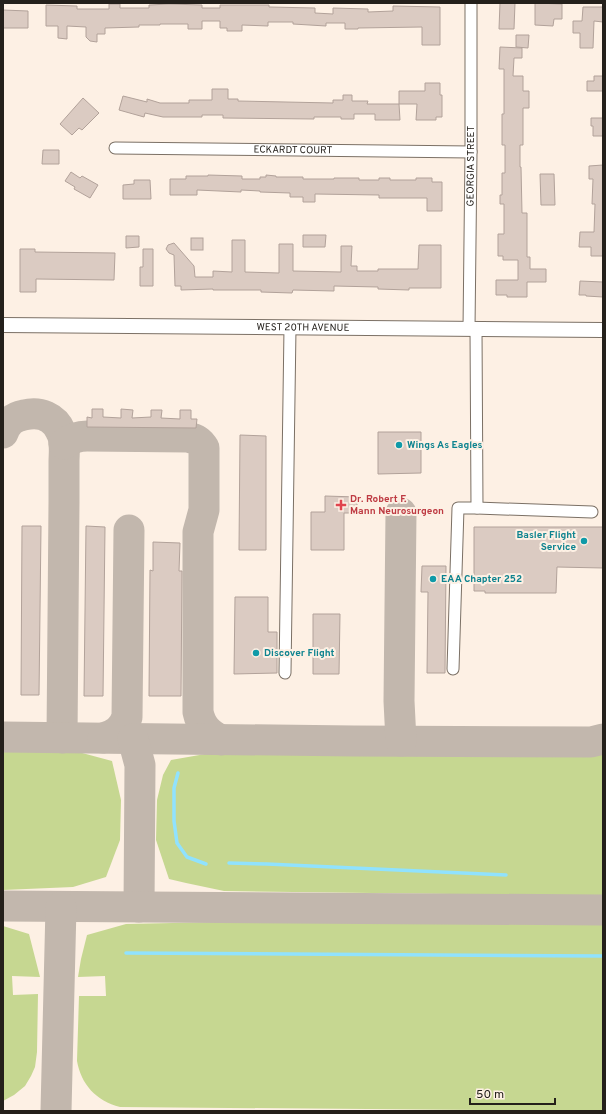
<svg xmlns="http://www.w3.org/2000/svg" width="606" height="1114" viewBox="0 0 606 1114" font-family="Overpass,sans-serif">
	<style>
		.green { fill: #c6d791 }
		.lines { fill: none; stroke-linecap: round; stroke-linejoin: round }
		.stream { stroke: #90e2fe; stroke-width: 3.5 }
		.taxiway { stroke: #c2b7ad; stroke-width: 31 }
		.building { fill: #dbcbc2; stroke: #b2a29a }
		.minor-casing { stroke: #7b7065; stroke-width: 13 }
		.major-casing { stroke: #7b7065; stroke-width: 16 }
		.minor { stroke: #fff; stroke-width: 11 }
		.major { stroke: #fff; stroke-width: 14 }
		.culture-dot { fill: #0f9aa8; stroke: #fdf0e4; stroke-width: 1.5 }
		.health-dot { fill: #e0444e; stroke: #fdf0e4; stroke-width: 1.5 }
		.labels { text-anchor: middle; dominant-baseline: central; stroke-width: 4; stroke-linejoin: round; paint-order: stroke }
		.street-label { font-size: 10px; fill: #24201b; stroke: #fdf0e4 }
		.culture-label { font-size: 10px; font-weight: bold; fill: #0d838f; stroke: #fdf0e4; text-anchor: start }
		.health-label { font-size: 10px; font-weight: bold; fill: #be3a42; stroke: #fdf0e4; text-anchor: start }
	</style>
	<rect width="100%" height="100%" fill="#fdf0e4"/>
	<g class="green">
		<path d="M3 747 71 750 112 761 121 800 120 840 106 877 73 887 3 890Z"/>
		<path d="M260 748 585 751 603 748V896L224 891 186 883 169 879 156 840 157 800 163 775 171 760 211 753Z"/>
		<path d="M220 920 603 925V1111L120 1107C96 1101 81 1084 77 1061L79 996H106L105 976 78 977 81 959 87 935 126 924 219 922Z"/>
		<path d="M3 926 29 934 40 977 12 976 13 995 38 994 37 1052 35 1067 31 1076 25 1086 14 1095 3 1101Z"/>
	</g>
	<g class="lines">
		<g class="stream">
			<path d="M178 773 174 788V821L177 843 187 857 206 864"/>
			<path d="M229 863 267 864 506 875"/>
			<path d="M126 953 603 956"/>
		</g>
		<g class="taxiway">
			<path d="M3 433C7 422 13 417 24 415 40 411 55 417 61 432 66 441 64 453 64 462 64 475 64 488 64 502 64 580 62 659 62 738"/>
			<path d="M64 444C72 438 78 436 87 436L188 437C196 439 200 441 204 448V510L198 532V712C201 726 208 734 221 740"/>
			<path d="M3 737 354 741 591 742 603 739"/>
			<path d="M103 738C115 735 123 729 127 717L129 530"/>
			<path d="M133 739 140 765 139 907"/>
			<path d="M401 741 399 701 401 513"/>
			<path d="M3 906 603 910"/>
			<path d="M56 1111 61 907"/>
		</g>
	</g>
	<g class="building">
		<path d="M500 3H515L514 29H499Z"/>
		<path d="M535 3 562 4V19H554L553 26 535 25Z"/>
		<path d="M109 4H120V8H149V5L169 4 202 5V8H220V5H269V7L315 8V13L333 14V8L368 9V12L393 11V6L440 7V45H422V27L358 28V29H345V23H326V26L293 24V22H268V26L242 25V31H227V28H220V21H202V29H188V24H160V25H139V27L105 28V34H97V42L90 41 86 37V27L67 26V39L58 38V26H46V5L77 6V9H109Z"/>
		<path d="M583 7H603V22L594 21 593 48H580V33H573V21H582Z"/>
		<path d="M3 10 28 11V28H3Z"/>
		<path d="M516 35H529L528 48 516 47Z"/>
		<path d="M500 47 522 48V58H514L513 76H523V91H529V108H523V145H520V167H521L522 213H527V257H530V269H546V282H527V297H507V295H496V280H518V260H503V256H498V234H504V204H500V195H502V173H505V145H502V114H504V69H499Z"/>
		<path d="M594 76H603V91H587V81H594Z"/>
		<path d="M425 83H440V95H442V117H436V120H416L417 104H399V91H425Z"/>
		<path d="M212 89H228V99H238V101L333 103V100H343V95H352V101H368L367 104H399L400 120H375V114H354V119H341V117H314V119L223 118V115H202V117H163L145 113 144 117 119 110 123 96 147 102V99L160 103H189V100H212Z"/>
		<path d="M83 98 99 113 82 130 79 128 72 135 60 124Z"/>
		<path d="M591 118H603V136H593V126H591Z"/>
		<path d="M43 150H59V164H42Z"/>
		<path d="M603 165V256H591V247H579L580 232H594L595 204H592L593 179H589V166Z"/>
		<path d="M71 172 80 178 82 176 98 185 90 198 74 189 75 187 65 181Z"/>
		<path d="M540 174H554L555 205H541Z"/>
		<path d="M208 175 242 176V179H260V177H266V175L276 176V177H303V179H334V178H359V180H379V178H390V180H416V178H432V182H442V211H427V198H379V195L315 194V202H303V197H290V193L260 192V191L241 190V192L197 190V195H170V179H186V176H208Z"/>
		<path d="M134 180H150L151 199H123V185L134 184Z"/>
		<path d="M303 235H326L325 247H303Z"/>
		<path d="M126 236H139V247L126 248Z"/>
		<rect x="191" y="238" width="12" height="12"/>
		<path d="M232 240H245V272L279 273V244H293V271L341 272V246H352L351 266H357V271H378V269H418L419 245H441V288H409V290L378 289V287L334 286V291L293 290 292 293 261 292V290H213V289L181 290V286H175L174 255 169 253 166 249 168 245 174 243 194 266 195 277H213V271L232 272Z"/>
		<path d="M20 249H35V252L115 253 114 280 36 279V292H20Z"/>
		<path d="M143 249H153V286H140V267H143Z"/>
		<path d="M580 281 603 282V297L586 296V295H579Z"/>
		<path d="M92 409H103V417L121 418V409L133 410 132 418 151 417V410H162L161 418 180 419V410H191V419H197L196 428 87 427V417L92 418Z"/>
		<path d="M378 432H421V473L378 474Z"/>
		<path d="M240 435 266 436V550H239Z"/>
		<path d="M325 496 357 497V513H344V550H311V512H325Z"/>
		<path d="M22 526H41L39 695H21Z"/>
		<path d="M86 526 105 527 103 696H84Z"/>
		<path d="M474 527H603V568L557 567 556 593H485V591H474Z"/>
		<path d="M153 542 180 543 179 571H182L181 696H149L150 570 153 571Z"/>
		<path d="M422 566H446L445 673H427L428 592H421Z"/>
		<path d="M235 597H268V632H277V673L234 674Z"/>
		<path d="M313 614H340L339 674H313Z"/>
	</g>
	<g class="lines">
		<g class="minor-casing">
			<g id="minor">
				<path id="s1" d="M115 148 471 152"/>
				<path id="s2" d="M469 329 471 152V3"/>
				<path d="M477 508 592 512"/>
				<path d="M453 669 458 508H477L476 329"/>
				<path d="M285 673 290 328"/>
			</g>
		</g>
		<g class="major-casing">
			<g id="major">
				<path id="s3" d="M3 325 603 330"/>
			</g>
		</g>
		<use href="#minor" class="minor"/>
		<use href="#major" class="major"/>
	</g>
	<g class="culture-dot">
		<circle cx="399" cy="445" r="4"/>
		<circle cx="584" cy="541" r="4"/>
		<circle cx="433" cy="579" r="4"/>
		<circle cx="256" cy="653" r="4"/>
	</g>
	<path class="health-dot" d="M339 499h4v4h4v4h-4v4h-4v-4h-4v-4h4z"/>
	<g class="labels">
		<g class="street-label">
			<text stroke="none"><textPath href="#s1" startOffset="178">ECKARDT COURT</textPath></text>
			<text stroke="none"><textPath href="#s2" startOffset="163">GEORGIA STREET</textPath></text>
			<text stroke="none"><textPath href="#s3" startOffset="300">WEST 20TH AVENUE</textPath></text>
		</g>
		<g class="culture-label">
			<text x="407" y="445">Wings As Eagles</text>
			<text x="576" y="535" text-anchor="end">Basler Flight<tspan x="576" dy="12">Service</tspan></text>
			<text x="441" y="579">EAA Chapter 252</text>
			<text x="264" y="653">Discover Flight</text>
		</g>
		<g class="health-label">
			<text x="350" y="499">Dr. Robert F.<tspan x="350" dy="12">Mann Neurosurgeon</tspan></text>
		</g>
	</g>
	<rect width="606" height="1114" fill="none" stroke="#24201b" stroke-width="8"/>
	<path d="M470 1098v6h85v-6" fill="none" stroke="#24201b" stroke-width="2"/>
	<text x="476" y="1098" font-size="12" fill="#24201b" stroke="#fdf0e4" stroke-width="3" paint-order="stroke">50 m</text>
</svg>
